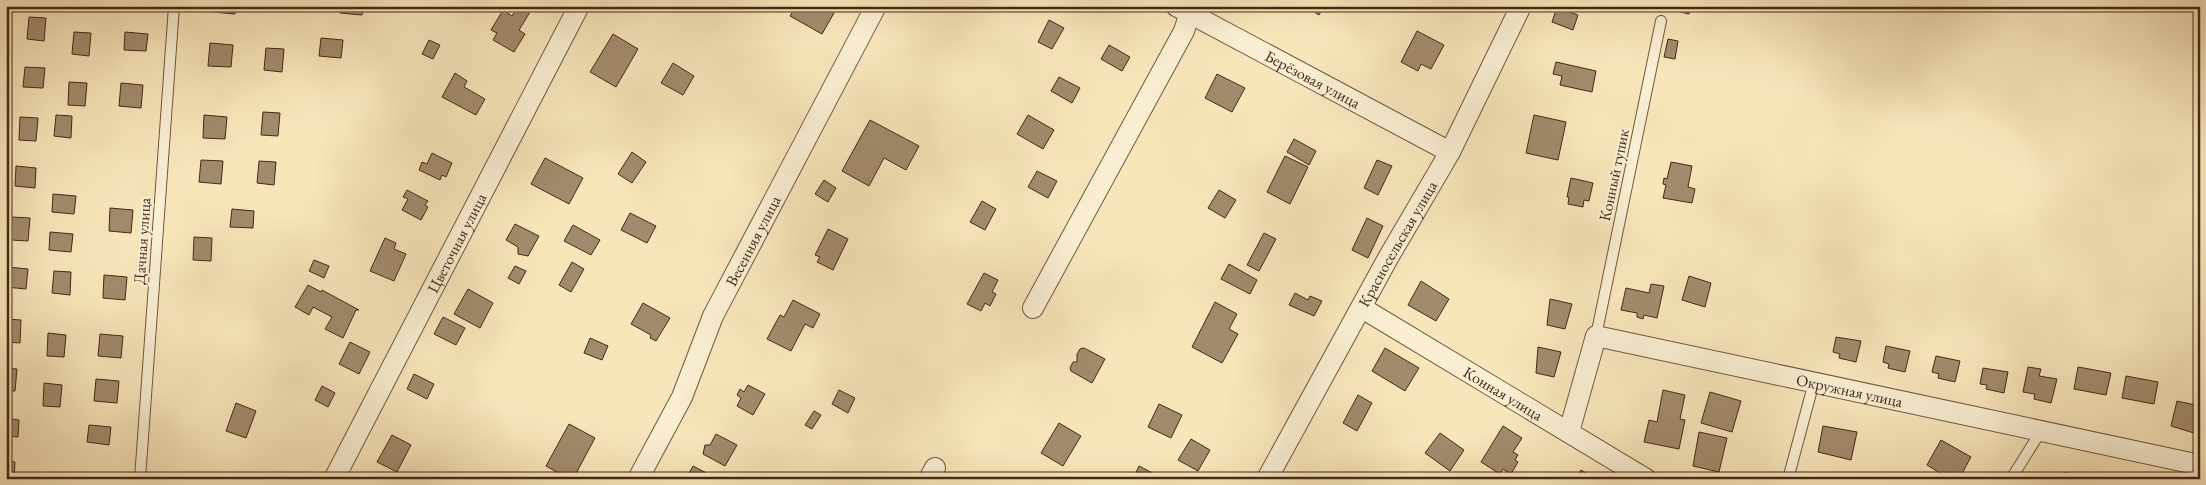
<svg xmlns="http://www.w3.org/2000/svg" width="2206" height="485" viewBox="0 0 2206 485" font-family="'EB Garamond',serif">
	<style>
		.building { fill: #a28b6c; stroke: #452816 }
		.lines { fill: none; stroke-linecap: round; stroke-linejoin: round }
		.service-casing { stroke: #72583f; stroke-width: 12 }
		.minor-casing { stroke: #72583f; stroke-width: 22 }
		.service { stroke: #faefd3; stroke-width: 10 }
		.minor { stroke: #faefd3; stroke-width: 20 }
		.labels { text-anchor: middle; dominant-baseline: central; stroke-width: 4; stroke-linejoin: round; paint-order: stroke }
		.street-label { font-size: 16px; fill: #452816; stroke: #faefd3 }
	</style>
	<rect width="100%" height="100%" fill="#f8e6bb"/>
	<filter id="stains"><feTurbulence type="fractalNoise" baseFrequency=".004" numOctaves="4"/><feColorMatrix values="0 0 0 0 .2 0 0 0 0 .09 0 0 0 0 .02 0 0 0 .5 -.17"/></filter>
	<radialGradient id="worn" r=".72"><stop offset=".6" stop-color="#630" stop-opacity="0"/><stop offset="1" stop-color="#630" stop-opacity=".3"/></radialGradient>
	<g class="building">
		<path d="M213 6H236L235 14 213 12Z"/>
		<path d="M341 6H363L362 15 340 13Z"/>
		<path d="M518 6 530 12 519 30 525 34 514 52 493 40 497 33 491 30 503 10 512 16Z"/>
		<path d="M796 6H821L834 13 822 34 790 16Z"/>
		<path d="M1305 6H1324L1319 15Z"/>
		<path d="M1654 6H1691L1689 14Z"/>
		<path d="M1557 7 1578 15 1573 30 1552 22Z"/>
		<path d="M29 17 46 18 44 41 27 39Z"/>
		<path d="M1049 20 1064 28 1052 49 1038 42Z"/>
		<path d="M1417 31 1444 45 1431 69 1421 64 1418 71 1401 62Z"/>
		<path d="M74 32 91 33 89 56 72 54Z"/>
		<path d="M125 32 148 34 146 51 124 50Z"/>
		<path d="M613 34 638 49 616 87 590 72Z"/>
		<path d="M321 38 343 40 341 58 319 56Z"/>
		<path d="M1668 39 1678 41 1675 59 1664 57Z"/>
		<path d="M429 40 440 45 433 59 422 54Z"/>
		<path d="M210 43 233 45 231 67 208 66Z"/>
		<path d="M1109 45 1130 57 1122 71 1101 59Z"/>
		<path d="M266 48 284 49 282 72 264 70Z"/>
		<path d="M1556 62 1596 71 1592 92 1560 85 1562 76 1553 74Z"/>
		<path d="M673 63 694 76 683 95 661 83Z"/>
		<path d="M25 67 45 68 43 88 23 87Z"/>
		<path d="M455 73 467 81 464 87 485 99 476 115 442 97Z"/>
		<path d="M1217 74 1245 88 1232 112 1205 98Z"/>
		<path d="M1059 77 1080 88 1072 103 1051 91Z"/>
		<path d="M69 82 87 83 85 106 68 105Z"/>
		<path d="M121 83 143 85 141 108 119 106Z"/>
		<path d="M263 112 280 113 278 136 261 135Z"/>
		<path d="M56 115 72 116 71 138 54 136Z"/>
		<path d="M204 115 227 117 225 139 203 138Z"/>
		<path d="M1028 115 1054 130 1043 149 1017 134Z"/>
		<path d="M1534 115 1566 122 1558 160 1526 153Z"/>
		<path d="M20 117 38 118 36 141 19 140Z"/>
		<path d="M870 120 919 146 906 170 884 158 869 186 842 171Z"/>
		<path d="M1294 139 1316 151 1309 165 1287 152Z"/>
		<path d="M632 152 646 162 632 183 618 174Z"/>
		<path d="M432 153 452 163 446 177 442 175 440 180 419 170 422 162 427 164Z"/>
		<path d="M1285 156 1308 167 1290 204 1267 192Z"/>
		<path d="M545 158 583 178 569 204 531 184Z"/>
		<path d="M201 160 223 161 221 184 199 182Z"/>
		<path d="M1377 160 1392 166 1378 195 1364 188Z"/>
		<path d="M259 161 276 162 274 185 257 183Z"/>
		<path d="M1671 162 1692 166 1688 187 1695 189 1692 203 1663 198 1666 185 1663 184 1664 178 1667 179Z"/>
		<path d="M16 166 36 168 35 188 15 186Z"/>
		<path d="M1037 171 1057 181 1048 198 1028 187Z"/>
		<path d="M1571 178 1593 183 1589 201 1584 200 1583 207 1568 204 1569 197H1567Z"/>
		<path d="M824 180 836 188 828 202 815 194Z"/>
		<path d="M407 190 428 201 425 205 428 207 421 220 402 210 408 199 403 197Z"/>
		<path d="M1219 190 1236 200 1225 218 1208 208Z"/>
		<path d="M53 194 76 196 74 214 52 212Z"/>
		<path d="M982 201 996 209 985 230 970 222Z"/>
		<path d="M110 208 133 210 131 233 109 231Z"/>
		<path d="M232 209 254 211 253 228 230 227Z"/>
		<path d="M630 213 656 226 647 243 621 230Z"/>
		<path d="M12 217 30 218 28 241 11 240Z"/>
		<path d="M1367 218 1383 226 1368 258 1352 250Z"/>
		<path d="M515 224 539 236 528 256 518 254V247L506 240Z"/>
		<path d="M573 225 600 240 591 255 564 241Z"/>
		<path d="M828 229 848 239 833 270 817 262 820 257 815 255Z"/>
		<path d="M50 232 73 234 71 252 49 250Z"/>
		<path d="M1264 233 1276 239 1259 271 1247 265Z"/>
		<path d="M194 237 212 238 211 261 193 260Z"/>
		<path d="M385 238 396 243 394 249 406 254 394 281 370 271Z"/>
		<path d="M314 260 329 266 324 278 309 271Z"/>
		<path d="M572 262 584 269 571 292 559 285Z"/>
		<path d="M1229 264 1257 280 1250 294 1221 279Z"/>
		<path d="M515 266 526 271 519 284 508 278Z"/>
		<path d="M8 267 28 269 26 289 6 287Z"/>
		<path d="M54 271 71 272 70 295 52 293Z"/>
		<path d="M984 273 998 280 992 292 996 294 990 306 985 303 981 311 967 304Z"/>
		<path d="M104 275 127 277 125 300 103 298Z"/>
		<path d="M1689 276 1711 283 1705 307 1682 300Z"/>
		<path d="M1421 281 1449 299 1436 321 1408 305Z"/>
		<path d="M1651 284 1664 286 1657 318 1644 315 1643 319 1637 317V313L1621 310 1626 288 1649 293Z"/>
		<path d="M308 285 321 292 322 290 359 310H356L343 338 325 329 332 317 313 307 309 315 295 307Z"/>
		<path d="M468 289 493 303 480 328 454 314Z"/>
		<path d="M1295 293 1308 300 1310 296 1322 301 1314 316 1289 305Z"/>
		<path d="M1550 299 1572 304 1565 329 1547 325Z"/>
		<path d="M793 300 820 314 813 328 805 324 791 351 767 339 780 315 784 317Z"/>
		<path d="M1215 302 1237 314 1229 329 1238 334 1222 363 1192 347Z"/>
		<path d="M643 303 670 318 656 341 650 338 651 335 631 324Z"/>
		<path d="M443 317 465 328 456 345 434 334Z"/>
		<path d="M6 319 21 320 20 343 6 342Z"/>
		<path d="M48 333 66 335 64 357 47 356Z"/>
		<path d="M100 334 123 336 121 358 98 356Z"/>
		<path d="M1836 337 1861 341 1856 362 1839 358 1840 354 1833 352Z"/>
		<path d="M590 338 608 346 602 360 584 353Z"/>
		<path d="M350 342 370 352 359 374 339 364Z"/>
		<path d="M1886 346 1910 351 1905 372 1888 368 1889 364 1883 362Z"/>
		<path d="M1538 347 1561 352 1554 377 1536 373Z"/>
		<path d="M1084 348 1105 359 1092 383 1071 371 1070 368 1073 362H1077V354L1080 349Z"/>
		<path d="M1385 348 1419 368 1405 391 1372 371Z"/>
		<path d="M1936 356 1960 361 1955 382 1938 378 1939 374 1932 372Z"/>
		<path d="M2028 367 2041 369 2039 376 2057 379 2051 403 2034 399 2035 394 2023 392Z"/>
		<path d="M2078 367 2111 373 2106 395 2074 389Z"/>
		<path d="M6 368 17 369 15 391H6Z"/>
		<path d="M1983 368 2008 372 2004 393 1986 389 1987 385 1980 384Z"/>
		<path d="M414 374 434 384 427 399 407 389Z"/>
		<path d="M2126 376 2158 382 2154 404 2122 398Z"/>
		<path d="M96 379 119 381 117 403 94 401Z"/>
		<path d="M44 383 62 385 60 407 43 406Z"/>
		<path d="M748 385 765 394 753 415 737 406 741 398 737 395 740 389 744 392Z"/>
		<path d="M322 386 335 393 328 407 315 400Z"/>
		<path d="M839 390 855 398 848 413 832 404Z"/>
		<path d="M1663 390 1685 395 1680 419 1685 420 1679 449 1644 442 1649 420 1657 422Z"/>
		<path d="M1710 392 1741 401 1732 432 1701 423Z"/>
		<path d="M1358 395 1372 403 1357 431 1343 423Z"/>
		<path d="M2177 401 2200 406V433L2195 431 2194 433 2171 426Z"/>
		<path d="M236 403 256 411 246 438 226 431Z"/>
		<path d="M1159 404 1182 415 1171 438 1148 427Z"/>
		<path d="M814 411 821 415 812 429 805 425Z"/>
		<path d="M6 418 19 420 18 437 6 436Z"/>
		<path d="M1059 423 1081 436 1063 466 1041 453Z"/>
		<path d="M569 424 595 438 573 479H569L546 466Z"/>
		<path d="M89 425 111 427 109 445 87 442Z"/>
		<path d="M1503 426 1522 438 1513 452 1518 455 1515 460 1518 462 1511 474 1503 469 1500 474 1481 462Z"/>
		<path d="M1823 426 1857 432 1851 460 1818 452Z"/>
		<path d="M1699 432 1727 438 1719 472 1693 466Z"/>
		<path d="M1440 433 1464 450 1450 471 1425 453Z"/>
		<path d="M716 434 737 445 725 466 703 454 705 445H710Z"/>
		<path d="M392 435 411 445 397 472 377 462Z"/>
		<path d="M1191 439 1210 450 1198 471 1178 460Z"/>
		<path d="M1941 440 1971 457 1959 479H1950L1927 465Z"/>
		<path d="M6 461 15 462 14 479 6 478Z"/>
		<path d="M693 466 718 479H686Z"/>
		<path d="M1139 466 1164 479H1133Z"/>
		<path d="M1581 470 1596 479H1576Z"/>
		<path d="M2065 472 2076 479H2060Z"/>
	</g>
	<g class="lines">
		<g class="service-casing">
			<g id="service">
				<path d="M1596 336 1661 21"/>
				<path d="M140 479 174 6"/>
				<path d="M1788 479 1814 382"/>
				<path d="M2011 479 2041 431"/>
			</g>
		</g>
		<g class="minor-casing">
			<g id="minor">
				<path id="s1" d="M1176 6 1450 152"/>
				<path d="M1033 308 1184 31 1192 6"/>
				<path id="s2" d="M1362 308 1646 479"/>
				<path id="s3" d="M1569 432 1596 336 2200 465"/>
				<path id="s4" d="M334 479 579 6"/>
				<path id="s5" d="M638 479 682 397 713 316 876 6"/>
				<path d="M929 479 935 468"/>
				<path id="s6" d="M1267 479 1388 258 1450 152 1521 6"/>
			</g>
		</g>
		<use href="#service" class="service"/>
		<use href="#minor" class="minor"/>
	</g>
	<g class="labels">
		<g class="street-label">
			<text stroke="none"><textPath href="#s1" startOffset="155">Берёзовая улица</textPath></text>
			<text transform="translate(1614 175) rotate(-78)">Конный тупик</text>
			<text transform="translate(142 241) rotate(-86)">Дачная улица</text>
			<text stroke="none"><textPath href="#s5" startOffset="265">Весенняя улица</textPath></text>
			<text stroke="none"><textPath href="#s4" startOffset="266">Цветочная улица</textPath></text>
			<text stroke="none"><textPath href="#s6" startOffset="269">Красносельская улица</textPath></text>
			<text stroke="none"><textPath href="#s3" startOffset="359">Окружная улица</textPath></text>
			<text stroke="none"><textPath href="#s2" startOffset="165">Конная улица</textPath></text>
		</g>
	</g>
	<rect width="2206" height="485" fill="none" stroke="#f8e6bb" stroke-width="25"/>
	<rect x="8" y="8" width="2191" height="470" fill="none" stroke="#452816" stroke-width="2.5"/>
	<rect x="12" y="12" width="2181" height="460" fill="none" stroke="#452816"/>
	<rect width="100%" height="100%" filter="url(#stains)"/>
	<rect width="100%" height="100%" fill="url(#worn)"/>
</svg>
